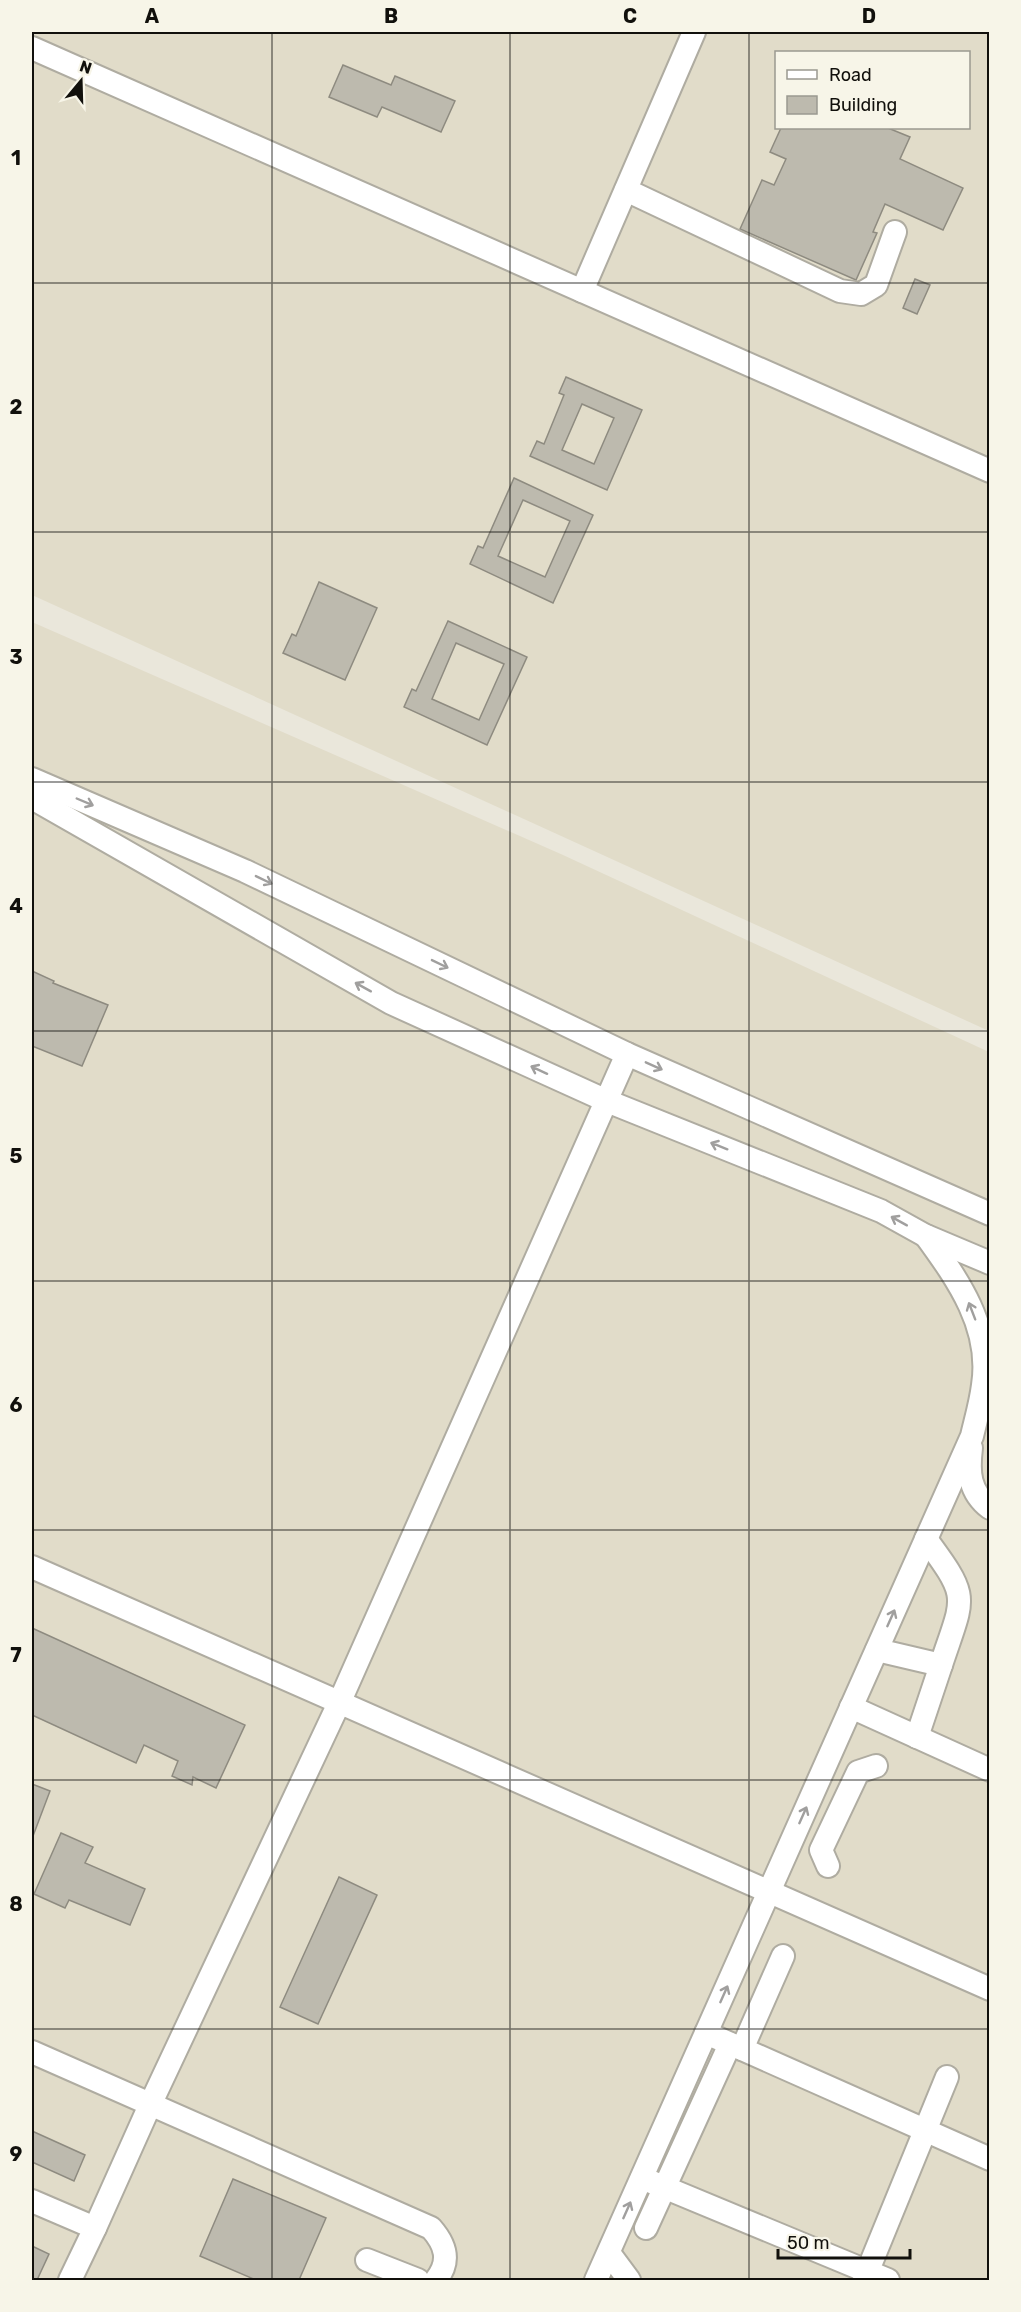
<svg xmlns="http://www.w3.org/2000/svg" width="1021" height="2312" viewBox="0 0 1021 2312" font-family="Rubik,sans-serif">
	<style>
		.built { fill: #e1dcc9; fill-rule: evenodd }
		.building { fill: #bdbaae; stroke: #8e8b80; stroke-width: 1.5; fill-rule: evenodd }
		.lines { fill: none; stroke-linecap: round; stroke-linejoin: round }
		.minor-casing { stroke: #afaca1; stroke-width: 26 }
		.minor { stroke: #fff; stroke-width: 22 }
		.oneway { stroke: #a09f9e }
		.grid { fill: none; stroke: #11100c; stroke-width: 1.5; stroke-opacity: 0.55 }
		.neatline { fill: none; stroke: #11100c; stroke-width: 2 }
		.grid-label { font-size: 20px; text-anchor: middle; font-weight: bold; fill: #11100c }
	</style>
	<rect width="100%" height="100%" fill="#eae7db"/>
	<g class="built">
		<path d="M32 32H983L989 34V1031L32 595ZM776 52H968V128H776Z"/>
		<path d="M32 622 563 855 989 1052V2280H32Z"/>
	</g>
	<g class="building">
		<path d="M343 65 391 85 395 76 455 101 441 132 382 107 377 117 329 97Z"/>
		<path d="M781 128H888L910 137 900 159 963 188 943 230 885 204 873 232 877 233 856 280 740 229 762 180 774 185 786 159 770 152Z"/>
		<path d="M915 279 930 285 917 314 903 308Z"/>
		<path d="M566 377 642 410 607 490 530 456 537 441 544 444 564 395 559 393ZM582 404 614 418 594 464 562 450Z"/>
		<path d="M514 478 593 515 553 603 470 564 478 546 483 548ZM523 500 570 521 545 577 498 556Z"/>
		<path d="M319 582 377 608 345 680 283 653 292 634 296 636Z"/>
		<path d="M448 621 527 657 487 745 404 707 412 689 416 691ZM456 643 504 664 479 720 432 699Z"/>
		<path d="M32 971 54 981 53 983 108 1005 82 1066 32 1046Z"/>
		<path d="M32 1628 245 1725 216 1788 193 1777 192 1785 172 1776 178 1761 144 1745 136 1763 32 1715Z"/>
		<path d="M32 1784 50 1791 33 1836H32Z"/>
		<path d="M61 1833 93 1847 85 1863 145 1889 130 1925 69 1900 65 1908 34 1894Z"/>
		<path d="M339 1877 377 1895 318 2024 280 2007Z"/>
		<path d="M32 2131 85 2155 74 2181 32 2162Z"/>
		<path d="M233 2179 326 2218 299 2280H256L200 2256Z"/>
		<path d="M32 2246 49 2254 37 2280H32Z"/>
	</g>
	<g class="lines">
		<g class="minor-casing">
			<g id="minor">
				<path d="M32 48 990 471"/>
				<path d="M626 190 840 291 861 294 876 285 895 232"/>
				<path d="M582 291 694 32"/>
				<path d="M32 779 245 871 627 1054 990 1214"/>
				<path d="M32 798 391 1003 607 1101 881 1211 926 1236 990 1263"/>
				<path d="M971 1448C968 1472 969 1492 990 1508"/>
				<path d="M32 1567 990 1989"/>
				<path d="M877 1650 941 1665C964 1595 971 1600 926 1539"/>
				<path d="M851 1707 990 1770"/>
				<path d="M917 1737 941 1665"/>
				<path d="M828 1866 821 1850 858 1772 876 1766"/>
				<path d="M706 2033 990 2159"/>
				<path d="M742 2049 783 1956"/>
				<path d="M32 2052 431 2228C446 2245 451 2261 436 2280"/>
				<path d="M642 2178 888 2280"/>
				<path d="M32 2201 95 2228 150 2105 340 1701 627 1054"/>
				<path d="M646 2228 730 2044"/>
				<path d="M609 2253 629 2280"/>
				<path d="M367 2260 418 2280"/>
				<path d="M70 2280 95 2228"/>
				<path d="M596 2280 972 1436C976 1419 981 1402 983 1385 992 1328 958 1280 926 1236"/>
				<path d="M864 2280 947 2077"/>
			</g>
		</g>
		<use href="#minor" class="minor"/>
	</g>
	<defs><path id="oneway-shaft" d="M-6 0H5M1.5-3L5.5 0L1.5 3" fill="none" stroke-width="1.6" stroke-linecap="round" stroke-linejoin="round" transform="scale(1.5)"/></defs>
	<g class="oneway">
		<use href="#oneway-shaft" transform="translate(85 802) rotate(23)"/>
		<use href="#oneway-shaft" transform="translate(264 880) rotate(26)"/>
		<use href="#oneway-shaft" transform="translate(440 964) rotate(26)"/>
		<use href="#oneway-shaft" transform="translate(363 987) rotate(-151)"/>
		<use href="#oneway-shaft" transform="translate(654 1066) rotate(24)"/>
		<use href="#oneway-shaft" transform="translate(539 1070) rotate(-155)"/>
		<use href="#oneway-shaft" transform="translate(719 1146) rotate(-158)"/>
		<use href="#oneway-shaft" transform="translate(899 1221) rotate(-151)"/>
		<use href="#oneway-shaft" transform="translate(972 1311) rotate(-111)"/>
		<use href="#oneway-shaft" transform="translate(891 1618) rotate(-66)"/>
		<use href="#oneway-shaft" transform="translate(803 1815) rotate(-66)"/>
		<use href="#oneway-shaft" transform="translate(724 1994) rotate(-66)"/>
		<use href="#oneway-shaft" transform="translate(627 2210) rotate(-66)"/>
	</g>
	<path class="grid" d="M272 32V2280M510 32V2280M749 32V2280M32 283H990M32 532H990M32 782H990M32 1031H990M32 1281H990M32 1530H990M32 1780H990M32 2029H990"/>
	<rect width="1021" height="2312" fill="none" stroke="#f7f5e8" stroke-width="66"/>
	<rect x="775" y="51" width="195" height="78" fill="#f7f5e8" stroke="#9b9990" stroke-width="1.5"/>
	<rect x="787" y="70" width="30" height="9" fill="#ffffff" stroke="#9b9990" stroke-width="1.5"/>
	<text x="829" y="81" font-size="18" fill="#11100c">Road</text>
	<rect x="787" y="96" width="30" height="18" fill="#bdbaae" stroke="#9b9990" stroke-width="1.5"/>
	<text x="829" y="111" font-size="18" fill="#11100c">Building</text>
	<g transform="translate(81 81) rotate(19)" stroke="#f7f5e8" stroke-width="4.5" paint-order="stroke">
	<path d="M0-4.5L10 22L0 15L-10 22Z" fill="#11100c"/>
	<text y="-9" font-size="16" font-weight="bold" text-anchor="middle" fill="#11100c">N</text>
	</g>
	<path d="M778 2249v9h132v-9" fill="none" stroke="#11100c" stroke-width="3"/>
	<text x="787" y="2249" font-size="18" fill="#11100c" stroke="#f7f5e8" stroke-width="4.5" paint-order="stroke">50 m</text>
	<rect x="33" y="33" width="955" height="2246" class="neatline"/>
	<g class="grid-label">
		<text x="152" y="23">A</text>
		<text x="391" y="23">B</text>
		<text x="630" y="23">C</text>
		<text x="869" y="23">D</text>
		<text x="16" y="165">1</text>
		<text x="16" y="414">2</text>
		<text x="16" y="664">3</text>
		<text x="16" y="913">4</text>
		<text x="16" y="1163">5</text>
		<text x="16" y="1412">6</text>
		<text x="16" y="1662">7</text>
		<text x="16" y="1911">8</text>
		<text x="16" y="2161">9</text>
	</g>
</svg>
